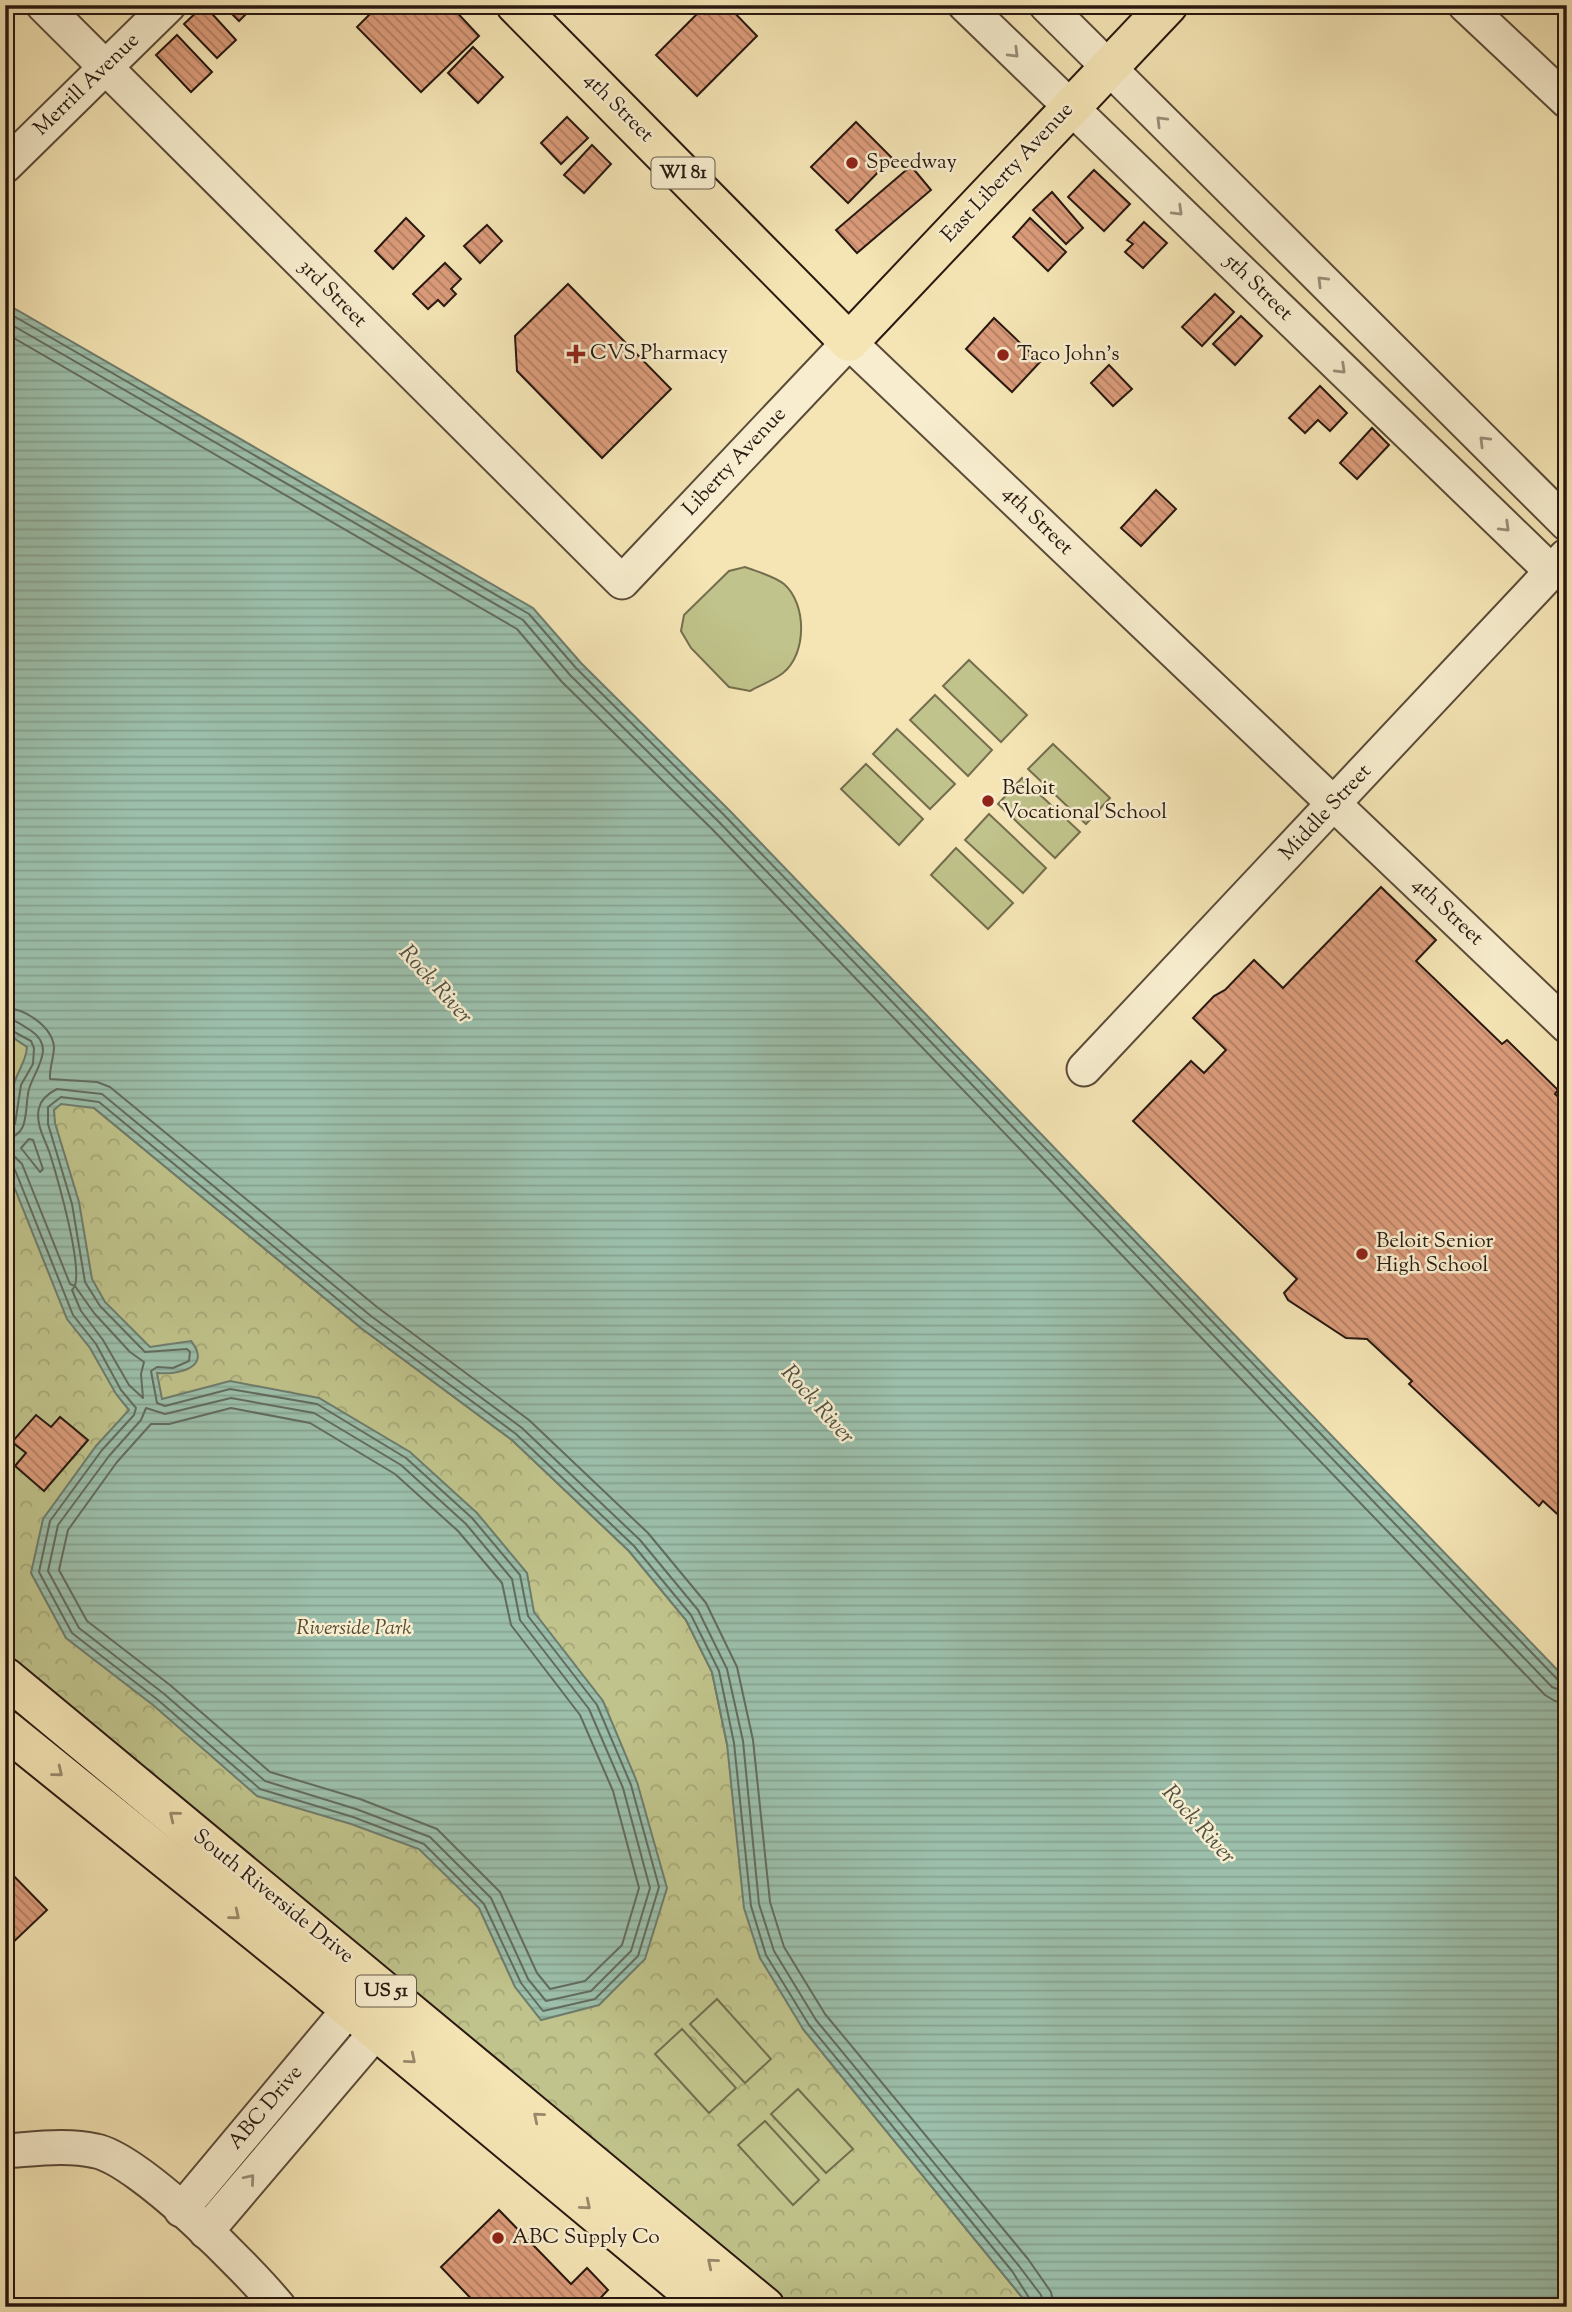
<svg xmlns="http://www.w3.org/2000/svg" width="1572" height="2312" viewBox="0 0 1572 2312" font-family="'Sorts Mill Goudy',serif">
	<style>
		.park { fill: url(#park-crowns); stroke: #746e4e; stroke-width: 2 }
		.pitch { fill: #c0c38b; stroke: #746e4e; stroke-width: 2 }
		.water { fill: url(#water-rules); stroke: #6e7c6d; stroke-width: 2 }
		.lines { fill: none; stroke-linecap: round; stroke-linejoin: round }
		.shore { stroke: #626c5e; stroke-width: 2 }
		.building { fill: url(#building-back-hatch); stroke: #281810; stroke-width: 2 }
		.minor-casing { stroke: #5b4b39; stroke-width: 37 }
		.major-casing { stroke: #281810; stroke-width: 42 }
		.minor { stroke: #f8eecf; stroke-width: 33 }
		.major { stroke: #f5e5b5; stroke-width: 38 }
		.oneway { stroke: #9a8e79 }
		.oneway2 { stroke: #99896b }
		.poi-dot { fill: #8f2418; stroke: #f8eecf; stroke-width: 2.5 }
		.labels { text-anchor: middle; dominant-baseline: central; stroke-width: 5; stroke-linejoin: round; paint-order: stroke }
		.shield { fill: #f8eecf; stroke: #665849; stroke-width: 2 }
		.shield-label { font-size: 19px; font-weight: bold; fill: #281810 }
		.street-label { font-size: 21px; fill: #281810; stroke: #f8eecf }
		.poi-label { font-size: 21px; fill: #281810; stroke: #f8eecf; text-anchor: start }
		.park-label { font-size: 21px; font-style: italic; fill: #564b35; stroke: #f8eecf }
		.water-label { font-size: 23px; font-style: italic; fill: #515246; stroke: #f8eecf }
	</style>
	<defs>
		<pattern id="park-crowns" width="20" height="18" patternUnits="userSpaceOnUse" patternTransform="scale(1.75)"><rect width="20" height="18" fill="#c0c38b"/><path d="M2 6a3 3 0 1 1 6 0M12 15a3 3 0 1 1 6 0" fill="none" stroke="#a5a777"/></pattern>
		<pattern id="water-rules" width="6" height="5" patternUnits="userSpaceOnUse" patternTransform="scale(1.75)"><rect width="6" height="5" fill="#9cbfab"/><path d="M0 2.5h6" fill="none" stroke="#86a392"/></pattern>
		<pattern id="building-back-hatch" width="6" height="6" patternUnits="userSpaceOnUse" patternTransform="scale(1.75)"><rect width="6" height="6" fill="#dc9c7b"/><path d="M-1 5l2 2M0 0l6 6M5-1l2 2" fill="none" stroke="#b27e63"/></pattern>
	</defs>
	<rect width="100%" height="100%" fill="#f5e5b5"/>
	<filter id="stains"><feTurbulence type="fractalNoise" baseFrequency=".00286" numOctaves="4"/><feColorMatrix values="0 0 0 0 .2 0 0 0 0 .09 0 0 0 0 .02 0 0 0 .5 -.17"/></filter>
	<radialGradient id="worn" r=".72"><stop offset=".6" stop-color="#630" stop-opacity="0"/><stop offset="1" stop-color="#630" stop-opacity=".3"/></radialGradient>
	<path class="park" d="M5 1032 27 1047 94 1108 361 1328 512 1440 629 1551 686 1620 712 1672 727 1744 803 2029 1030 2307H785L5 1661Z"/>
	<g class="pitch">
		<path d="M745 567C758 572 774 576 784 584 807 604 807 654 783 673 774 680 761 685 750 691L729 687 691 648 681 631 684 615 729 571Z"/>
		<path d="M969 660 1027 715 1001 742 943 686Z"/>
		<path d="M935 695 992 750 968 776 910 720Z"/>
		<path d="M897 729 955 784 930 809 873 754Z"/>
		<path d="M1053 744 1110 798 1086 824 1028 769Z"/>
		<path d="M866 764 923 819 899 845 841 789Z"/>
		<path d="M1022 778 1080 832 1055 858 998 804Z"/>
		<path d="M989 814 1046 868 1023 893 965 840Z"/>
		<path d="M956 848 1013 903 988 929 931 875Z"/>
		<path d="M717 1999 771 2059 745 2083 690 2024Z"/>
		<path d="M682 2029 736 2088 709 2113 655 2054Z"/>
		<path d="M798 2089 853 2149 826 2173 771 2114Z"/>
		<path d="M765 2121 819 2180 793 2205 738 2145Z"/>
	</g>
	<path class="water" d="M5 303 533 608 581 663 730 811 1567 1680V2307H1030L803 2029 760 1958 744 1908 727 1744 712 1672 686 1620 629 1551 512 1440 361 1328 94 1108 61 1104 54 1110 55 1123 79 1202 92 1279 105 1302 150 1347 191 1341C213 1368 177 1375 157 1373L162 1399 230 1381 319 1398 410 1452 477 1513 527 1573 534 1612 603 1701 637 1782 667 1888 645 1959 599 2005 541 2020 515 1987 479 1908 419 1849 351 1824 257 1796 153 1705 66 1638 31 1573 43 1519 96 1446 129 1410 116 1394 90 1348 67 1319 9 1174C4 1145 6 1112 14 1084 18 1070 26 1062 27 1047L5 1032Z"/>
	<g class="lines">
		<g class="shore">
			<path d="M5 311 529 614 576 668 725 816 1559 1681 1567 1684"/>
			<path d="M5 321 523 620 570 675 719 822 1552 1687 1567 1693"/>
			<path d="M5 333 517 629 562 682 712 829 1545 1695 1555 1701 1567 1703"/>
			<path d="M5 1008C24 1008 52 1026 54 1047 54 1057 49 1069 50 1079L97 1082 110 1087 377 1307 529 1420 648 1533 706 1603 737 1667 753 1740 770 1902 784 1947 825 2014 1028 2259 1051 2292 1054 2307"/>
			<path d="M5 1018C15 1019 22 1025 30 1030 56 1047 36 1067 29 1089 24 1107 31 1137 5 1138"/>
			<path d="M5 1027 31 1041 34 1048 33 1064 21 1085 15 1124 5 1129"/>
			<path d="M29 1139 33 1140 43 1169 40 1172 21 1148Z"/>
			<path d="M5 1156 15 1157 22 1164 70 1284 75 1286C82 1263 58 1180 50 1154 45 1139 35 1124 39 1108 41 1099 49 1093 57 1089L102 1094 371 1316 522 1428 640 1540 698 1610 727 1669 743 1741 759 1904 774 1951 816 2020 1019 2266 1041 2295 1044 2307"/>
			<path d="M5 1165 15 1170 73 1315 96 1344 121 1390 136 1408 134 1415 102 1450 50 1521 39 1572 72 1633 158 1700 260 1789 353 1817 424 1844 484 1904 521 1983 543 2011 595 1999 638 1956 659 1887 631 1785 597 1705 528 1616 520 1575 472 1518 406 1458 317 1404 230 1389 165 1406 157 1403 151 1371 157 1367 173 1368 189 1361 190 1352 187 1349 145 1352 100 1306 85 1282 72 1204 48 1124V1107L61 1097 99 1102 365 1322 516 1434 634 1546 691 1615 719 1671 734 1743 751 1906 766 1955 809 2025 1012 2271 1035 2307"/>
			<path d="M75 1286 94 1313 130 1352 144 1362 141 1374 143 1398 129 1385 103 1340 81 1311 72 1290Z"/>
			<path d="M231 1398 314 1413 401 1465 466 1524 512 1579 520 1620 589 1709 623 1788 650 1888 631 1951 591 1991 546 2001 528 1979 491 1898 430 1837 356 1809 265 1781 163 1693 79 1628 48 1571 58 1525 109 1456 141 1420 146 1408 165 1414Z"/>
			<path d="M231 1408 310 1423 395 1474 458 1531 502 1583 511 1625 580 1715 613 1791 639 1888 622 1945 585 1981 550 1989 537 1973 500 1892 437 1829 360 1799 270 1772 170 1685 87 1621 59 1570 68 1530 117 1462 151 1424H169Z"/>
		</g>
	</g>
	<g class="building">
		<path d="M204 5 236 40 217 58 184 24Z"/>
		<path d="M223 5H255L239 21Z"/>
		<path d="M379 5H450L479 36 421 92 357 27Z"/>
		<path d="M713 5H727L757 36 697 96 656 55 701 10 705 14Z"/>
		<path d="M177 35 212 72 191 92 156 55Z"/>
		<path d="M473 47 503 77 478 103 448 73Z"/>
		<path d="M567 117 588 138 561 164 541 143Z"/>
		<path d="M856 122 892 158 848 203 811 167Z"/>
		<path d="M592 145 611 164 584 193 564 175Z"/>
		<path d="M911 166 931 190 857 253 836 230Z"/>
		<path d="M1094 170 1130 204 1104 231 1068 197Z"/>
		<path d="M1052 192 1083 228 1066 244 1033 210Z"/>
		<path d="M406 218 424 236 393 269 375 251Z"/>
		<path d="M1030 218 1066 252 1048 271 1013 237Z"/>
		<path d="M1144 222 1167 243 1143 268 1125 252 1133 244 1127 240Z"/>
		<path d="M487 225 502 241 480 263 464 246Z"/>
		<path d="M445 263 461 279 451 289 456 294 444 306 438 300 428 309 413 294Z"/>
		<path d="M568 284 671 389 602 458 517 371 515 336Z"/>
		<path d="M1215 294 1234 312 1202 346 1182 327Z"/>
		<path d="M1241 316 1262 336 1235 365 1213 344Z"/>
		<path d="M994 318 1040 362 1012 392 966 349Z"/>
		<path d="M1109 365 1132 389 1113 406 1091 383Z"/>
		<path d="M1320 386 1347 413 1330 431 1318 420 1305 433 1289 418Z"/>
		<path d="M1372 428 1389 445 1357 479 1340 463Z"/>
		<path d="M1156 490 1176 509 1141 546 1121 528Z"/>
		<path d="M1381 887 1436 940 1416 961 1502 1044 1507 1040 1558 1090 1555 1094 1567 1105V1523L1543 1501 1539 1506 1409 1384 1412 1381 1367 1339 1346 1338 1288 1300 1284 1293 1297 1279 1133 1121 1191 1061 1204 1073 1226 1050 1193 1018 1214 996 1225 990 1254 960 1283 988Z"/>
		<path d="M36 1415 51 1427 60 1417 88 1440 44 1491 15 1466 26 1453 12 1442Z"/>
		<path d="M5 1867 47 1910 5 1950Z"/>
		<path d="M499 2210 571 2284 587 2268 608 2290 592 2307H479L441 2267Z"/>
	</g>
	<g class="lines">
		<g class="minor-casing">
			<g id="minor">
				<path d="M43 5 622 582 849 342 1567 1026"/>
				<path d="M965 5 1551 571"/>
				<path d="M1046 5 1567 524"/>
				<path d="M1465 5 1567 101"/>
				<path d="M5 166 169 5"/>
				<path d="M1084 1069 1566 556"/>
				<path d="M5 2151C35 2149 67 2144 96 2151 140 2160 249 2270 279 2307"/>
				<path d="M181 2210 365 1990"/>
				<path d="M206 2232 393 2012"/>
			</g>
		</g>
		<g class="major-casing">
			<g id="major">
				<path d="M516 5 849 342 1168 5"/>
				<path d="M5 1677 765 2307"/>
				<path d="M5 1729 302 1969 708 2307"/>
			</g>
		</g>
		<use href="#minor" class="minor"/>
		<use href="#major" class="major"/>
	</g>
	<defs><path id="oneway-chevron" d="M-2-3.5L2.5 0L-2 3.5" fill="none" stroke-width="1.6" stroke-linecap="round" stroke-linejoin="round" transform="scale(1.75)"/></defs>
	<g class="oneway">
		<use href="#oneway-chevron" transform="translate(1014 53) rotate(45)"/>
		<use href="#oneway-chevron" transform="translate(1161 121) rotate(-135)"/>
		<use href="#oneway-chevron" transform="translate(1178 211) rotate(44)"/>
		<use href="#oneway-chevron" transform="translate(1322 281) rotate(-135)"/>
		<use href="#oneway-chevron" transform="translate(1341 369) rotate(44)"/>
		<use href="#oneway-chevron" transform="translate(1484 441) rotate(-135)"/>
		<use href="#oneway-chevron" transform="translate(1505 527) rotate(44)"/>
		<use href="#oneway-chevron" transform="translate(250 2179) rotate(-50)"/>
	</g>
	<g class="oneway2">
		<use href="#oneway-chevron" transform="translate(58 1772) rotate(39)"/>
		<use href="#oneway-chevron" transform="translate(174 1816) rotate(-141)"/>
		<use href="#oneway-chevron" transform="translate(235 1915) rotate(39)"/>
		<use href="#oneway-chevron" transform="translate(411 2059) rotate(40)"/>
		<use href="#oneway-chevron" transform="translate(538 2117) rotate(-140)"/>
		<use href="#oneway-chevron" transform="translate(586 2205) rotate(40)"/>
		<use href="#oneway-chevron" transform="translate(712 2263) rotate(-140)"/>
	</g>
	<g class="poi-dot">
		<circle cx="852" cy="163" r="7"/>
		<path d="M572.5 343.5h7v7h7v7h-7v7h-7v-7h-7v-7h7z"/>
		<circle cx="1003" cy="355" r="7"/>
		<circle cx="988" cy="801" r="7"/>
		<circle cx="1362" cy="1254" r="7"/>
		<circle cx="498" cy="2238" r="7"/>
	</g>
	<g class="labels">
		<g class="shield">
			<rect x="651.5" y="157.5" width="63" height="31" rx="5"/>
			<rect x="356" y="1975.5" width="60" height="31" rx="5"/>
		</g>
		<g class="shield-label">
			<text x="683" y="173">WI 81</text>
			<text x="386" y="1991">US 51</text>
		</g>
		<g class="street-label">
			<text transform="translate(87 85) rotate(-44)">Merrill Avenue</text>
			<text transform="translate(618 108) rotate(45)">4th Street</text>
			<text transform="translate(1008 173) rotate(-47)">East Liberty Avenue</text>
			<text transform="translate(1258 288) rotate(44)">5th Street</text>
			<text transform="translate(332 294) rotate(45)">3rd Street</text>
			<text transform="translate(735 462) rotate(-47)">Liberty Avenue</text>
			<text transform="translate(1037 521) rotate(44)">4th Street</text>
			<text transform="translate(1326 813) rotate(-47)">Middle Street</text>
			<text transform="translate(1447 912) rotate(43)">4th Street</text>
			<text transform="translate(273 1897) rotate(39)">South Riverside Drive</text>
			<text transform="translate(266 2108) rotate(-50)">ABC Drive</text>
		</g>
		<g class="poi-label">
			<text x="866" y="163">Speedway</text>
			<text x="590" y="354">CVS Pharmacy</text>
			<text x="1017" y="355">Taco John's</text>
			<text x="1002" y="789">Beloit<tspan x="1002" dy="24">Vocational School</tspan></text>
			<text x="1376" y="1242">Beloit Senior<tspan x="1376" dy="24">High School</tspan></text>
			<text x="512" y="2238">ABC Supply Co</text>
		</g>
		<g class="park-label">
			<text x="354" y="1629">Riverside Park</text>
		</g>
		<g class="water-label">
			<text transform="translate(435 985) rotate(48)">Rock River</text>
			<text transform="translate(817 1405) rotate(48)">Rock River</text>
			<text transform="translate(1198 1825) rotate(48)">Rock River</text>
		</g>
	</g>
	<rect width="1572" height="2312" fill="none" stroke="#f5e5b5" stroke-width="28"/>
	<rect x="7" y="7" width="1558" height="2298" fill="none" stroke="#281810" stroke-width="3.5"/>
	<rect x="14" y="14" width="1544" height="2284" fill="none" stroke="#281810" stroke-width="2"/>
	<rect width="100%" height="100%" filter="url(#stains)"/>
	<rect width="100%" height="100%" fill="url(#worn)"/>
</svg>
